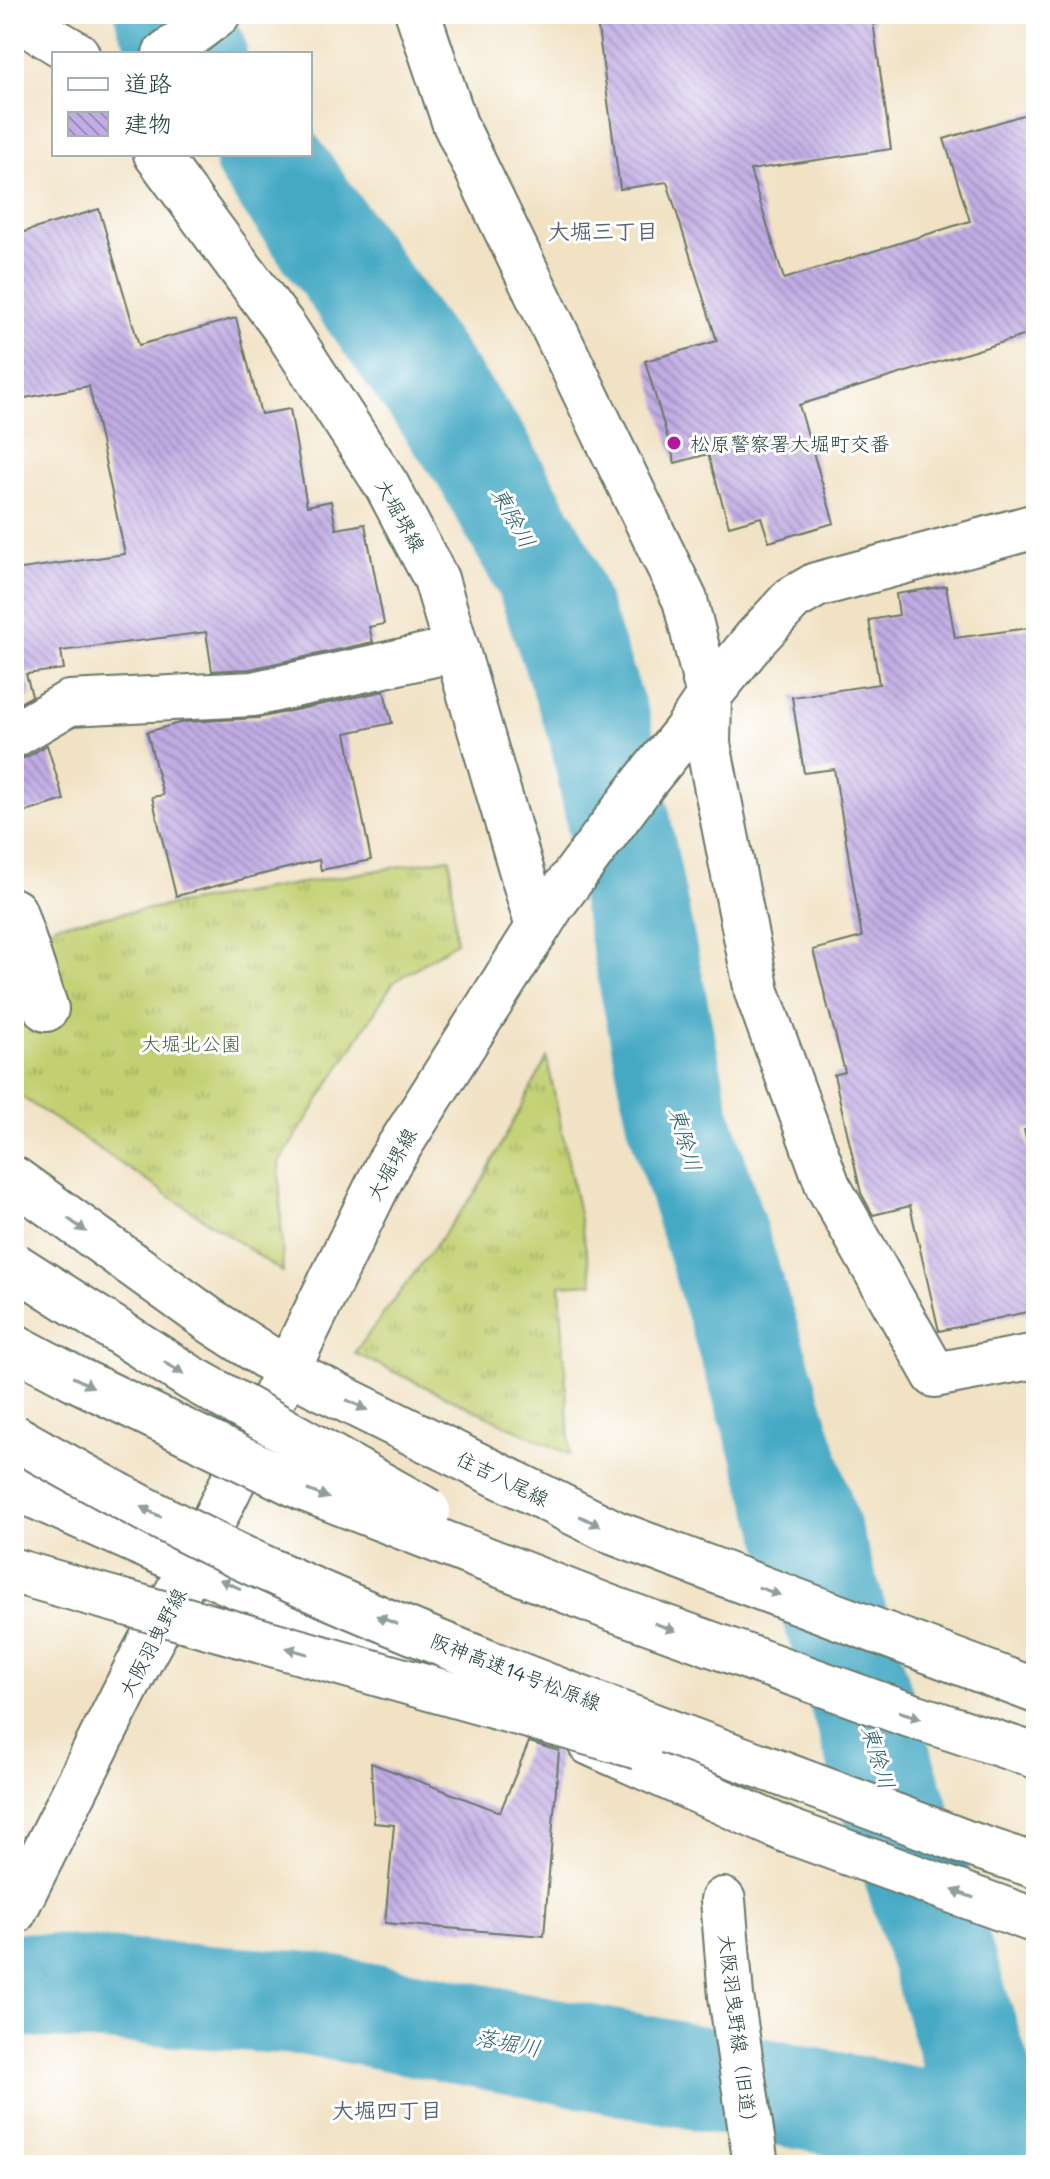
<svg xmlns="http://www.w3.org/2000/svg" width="1050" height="2179" viewBox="0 0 1050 2179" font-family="Mali,'Klee One',sans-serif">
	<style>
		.grass { fill: url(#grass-tufts); stroke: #718653; stroke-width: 2 }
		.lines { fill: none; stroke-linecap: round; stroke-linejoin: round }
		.river { stroke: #44a9c4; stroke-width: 104 }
		.building { fill: url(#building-back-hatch) }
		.minor-casing { stroke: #687766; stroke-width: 48 }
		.major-casing { stroke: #687766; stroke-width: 48 }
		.highway-casing { stroke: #687766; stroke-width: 48 }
		.minor { stroke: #fff; stroke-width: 44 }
		.major { stroke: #fff; stroke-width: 44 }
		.highway { stroke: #fff; stroke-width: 44 }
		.highway-bridge-casing { stroke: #687766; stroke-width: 48; stroke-linecap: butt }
		.highway-bridge { stroke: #fff; stroke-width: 44 }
		.oneway { fill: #8f9e9a }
		.poi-dot { fill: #b5179e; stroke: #fff; stroke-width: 3 }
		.labels { text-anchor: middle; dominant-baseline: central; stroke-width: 6; stroke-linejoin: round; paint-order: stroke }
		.poi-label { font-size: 20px; fill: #1f3d34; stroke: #fff; text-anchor: start }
		.street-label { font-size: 20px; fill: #1f3d34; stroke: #fff }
		.park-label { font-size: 20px; fill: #486244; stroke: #fff }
		.neighbourhood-label { font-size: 22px; font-weight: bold; fill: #586472; stroke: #fff }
		.water-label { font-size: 22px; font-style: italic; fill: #2c6366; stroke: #fff }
	</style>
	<defs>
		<pattern id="grass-tufts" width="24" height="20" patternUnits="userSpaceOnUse" patternTransform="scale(2)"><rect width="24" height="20" fill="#c3d072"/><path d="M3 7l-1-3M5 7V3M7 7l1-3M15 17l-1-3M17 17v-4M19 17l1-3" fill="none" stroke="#9eaa5e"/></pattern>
		<pattern id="building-back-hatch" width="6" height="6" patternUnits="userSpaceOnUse" patternTransform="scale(2)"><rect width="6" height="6" fill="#c1ace4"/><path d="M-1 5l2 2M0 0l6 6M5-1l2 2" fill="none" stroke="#9c8dba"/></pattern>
	</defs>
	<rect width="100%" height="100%" fill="#fff"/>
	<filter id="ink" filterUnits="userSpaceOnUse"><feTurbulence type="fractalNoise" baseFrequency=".0125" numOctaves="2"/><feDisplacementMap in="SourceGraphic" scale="16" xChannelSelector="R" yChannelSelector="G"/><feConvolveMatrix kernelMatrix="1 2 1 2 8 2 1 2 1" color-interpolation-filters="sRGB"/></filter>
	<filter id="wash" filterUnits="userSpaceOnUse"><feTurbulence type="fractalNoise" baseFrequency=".006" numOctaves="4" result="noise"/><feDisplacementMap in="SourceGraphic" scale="32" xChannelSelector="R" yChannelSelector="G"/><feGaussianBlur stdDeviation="1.8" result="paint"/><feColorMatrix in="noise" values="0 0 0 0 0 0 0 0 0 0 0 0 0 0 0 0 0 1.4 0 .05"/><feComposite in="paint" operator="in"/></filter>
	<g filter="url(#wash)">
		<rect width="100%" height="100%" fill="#f1e2c4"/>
		<g class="grass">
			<path d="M450 858 456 942 393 983 279 1163 283 1272 14 1092V993L54 925Z"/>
			<path d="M547 1058 593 1283 560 1285 570 1455 354 1353 477 1190Z"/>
		</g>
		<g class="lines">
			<g class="river">
				<path d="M167 14 195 54"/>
				<path d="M266 154 481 456 546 574 600 729 678 1116 998 2135"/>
				<path d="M14 1984 312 2004 998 2135 1036 2158"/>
			</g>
		</g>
		<g id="blocks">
			<g class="building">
				<path d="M596 14H872L891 149 750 170 784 279 970 221 944 139 1036 111V332L799 405 834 523 769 542 761 517 729 526 708 454 675 463 645 361 717 341 667 182 620 189Z"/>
				<path d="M99 209 139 345 236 318 261 414 290 409 307 506 331 501 336 529 365 524 384 624 369 627 373 642 250 669 212 671 206 632 61 651 64 669 26 674 32 696 14 706V570L125 554 89 386 14 400V235Z"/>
				<path d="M946 586 955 638 1036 627V1128L1024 1130 1036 1182V1310L939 1331 910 1206 873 1215 861 1193 834 1075 845 1072 813 950 862 937 834 769 804 773 792 697 879 684 869 620 899 615 896 594Z"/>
				<path d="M384 691 392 723 346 733 371 860 321 870 319 860 176 896 152 797 163 795 147 732 183 722 258 718Z"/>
				<path d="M47 745 64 800 14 816V760L27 757Z"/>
				<path d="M529 1742 559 1751 544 1936 385 1923 394 1825 374 1823 371 1763 500 1812Z"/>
			</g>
		</g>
	</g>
	<g filter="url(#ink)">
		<use href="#blocks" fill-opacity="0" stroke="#687766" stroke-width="2"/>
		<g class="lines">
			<g class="minor-casing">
				<g id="minor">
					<path d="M17 14 20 20 77 54"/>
					<path d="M165 54 218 14"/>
					<path d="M156 154 286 330 387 486 436 579 538 927"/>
					<path d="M709 696 708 744 757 992 828 1186 935 1375 1036 1356"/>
					<path d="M14 735 69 703 253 694 457 649"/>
					<path d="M14 911 46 1009"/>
					<path d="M723 1900 731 1996 756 2165"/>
				</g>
			</g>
			<g class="major-casing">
				<g id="major">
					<path d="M418 14 455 124 685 600 709 696"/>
					<path d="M14 1179 211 1321 288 1371 615 1533 1036 1691"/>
					<path d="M14 1487 443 1678"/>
					<path d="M590 1743 788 1831 1036 1921"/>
					<path d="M14 1912 141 1659 191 1567 388 1164 553 904 646 780 685 732 709 696 755 639 792 599 816 585 1036 526"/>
				</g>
			</g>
			<g class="highway-casing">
				<path id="highway" d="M14 1571 87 1592"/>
			</g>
			<use href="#minor" class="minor"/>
			<use href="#major" class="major"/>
			<use href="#highway" class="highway"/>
			<g class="highway-bridge-casing">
				<g id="highway-bridge">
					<path d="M14 1265 191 1378 428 1511"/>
					<path d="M14 1346 76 1379 305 1489 611 1608 898 1711 1036 1756"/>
					<path d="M14 1437C98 1484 183 1532 271 1571 497 1673 733 1754 964 1842L1036 1866"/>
					<path d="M87 1592 639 1747"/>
				</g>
			</g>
			<use href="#highway-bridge" class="highway-bridge"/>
		</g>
		<defs><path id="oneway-solid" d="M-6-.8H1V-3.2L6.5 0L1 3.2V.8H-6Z" transform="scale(2)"/></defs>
		<g class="oneway">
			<use href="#oneway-solid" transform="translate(77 1225) rotate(36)"/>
			<use href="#oneway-solid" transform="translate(174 1368) rotate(32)"/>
			<use href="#oneway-solid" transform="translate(83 1382) rotate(26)"/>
			<use href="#oneway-solid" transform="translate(357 1405) rotate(26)"/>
			<use href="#oneway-solid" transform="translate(318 1494) rotate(21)"/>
			<use href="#oneway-solid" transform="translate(151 1512) rotate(-154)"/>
			<use href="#oneway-solid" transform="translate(590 1521) rotate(26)"/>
			<use href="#oneway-solid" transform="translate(230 1584) rotate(-156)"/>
			<use href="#oneway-solid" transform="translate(769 1591) rotate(20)"/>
			<use href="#oneway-solid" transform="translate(387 1620) rotate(-157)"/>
			<use href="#oneway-solid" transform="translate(665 1627) rotate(20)"/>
			<use href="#oneway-solid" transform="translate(297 1651) rotate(-164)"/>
			<use href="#oneway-solid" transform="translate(910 1715) rotate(18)"/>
			<use href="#oneway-solid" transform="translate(963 1894) rotate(-160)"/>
		</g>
	</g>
	<circle class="poi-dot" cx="674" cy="443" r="8"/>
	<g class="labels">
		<g class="poi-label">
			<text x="690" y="443">松原警察署大堀町交番</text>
		</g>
		<g class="street-label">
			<text transform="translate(401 515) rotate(61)">大堀堺線</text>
			<text transform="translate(391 1164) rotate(-61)">大堀堺線</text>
			<text transform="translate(503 1478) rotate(26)">住吉八尾線</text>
			<text transform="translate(152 1642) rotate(-62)">大阪羽曳野線</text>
			<text transform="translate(516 1671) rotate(21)">阪神高速14号松原線</text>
			<text transform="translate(739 2033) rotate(83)">大阪羽曳野線（旧道）</text>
		</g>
		<g class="park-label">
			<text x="191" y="1043">大堀北公園</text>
		</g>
		<g class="neighbourhood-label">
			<text x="603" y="230">大堀三丁目</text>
			<text x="387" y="2109">大堀四丁目</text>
		</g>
		<g class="water-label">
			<text transform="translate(514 517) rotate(61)">東除川</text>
			<text transform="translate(686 1139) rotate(74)">東除川</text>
			<text transform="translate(879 1757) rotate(73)">東除川</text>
			<text transform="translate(508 2042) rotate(11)">落堀川</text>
		</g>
	</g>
	<rect width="1050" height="2179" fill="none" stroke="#fff" stroke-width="48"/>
	<rect x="52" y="52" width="260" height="104" fill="#ffffff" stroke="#a5b1ae" stroke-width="2"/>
	<rect x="68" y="78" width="40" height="12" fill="#ffffff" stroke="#a5b1ae" stroke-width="2"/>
	<text x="124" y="92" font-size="24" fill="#1f3d34">道路</text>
	<rect x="68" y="112" width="40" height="24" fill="url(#building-back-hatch)" stroke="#a5b1ae" stroke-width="2"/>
	<text x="124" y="132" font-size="24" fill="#1f3d34">建物</text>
</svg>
